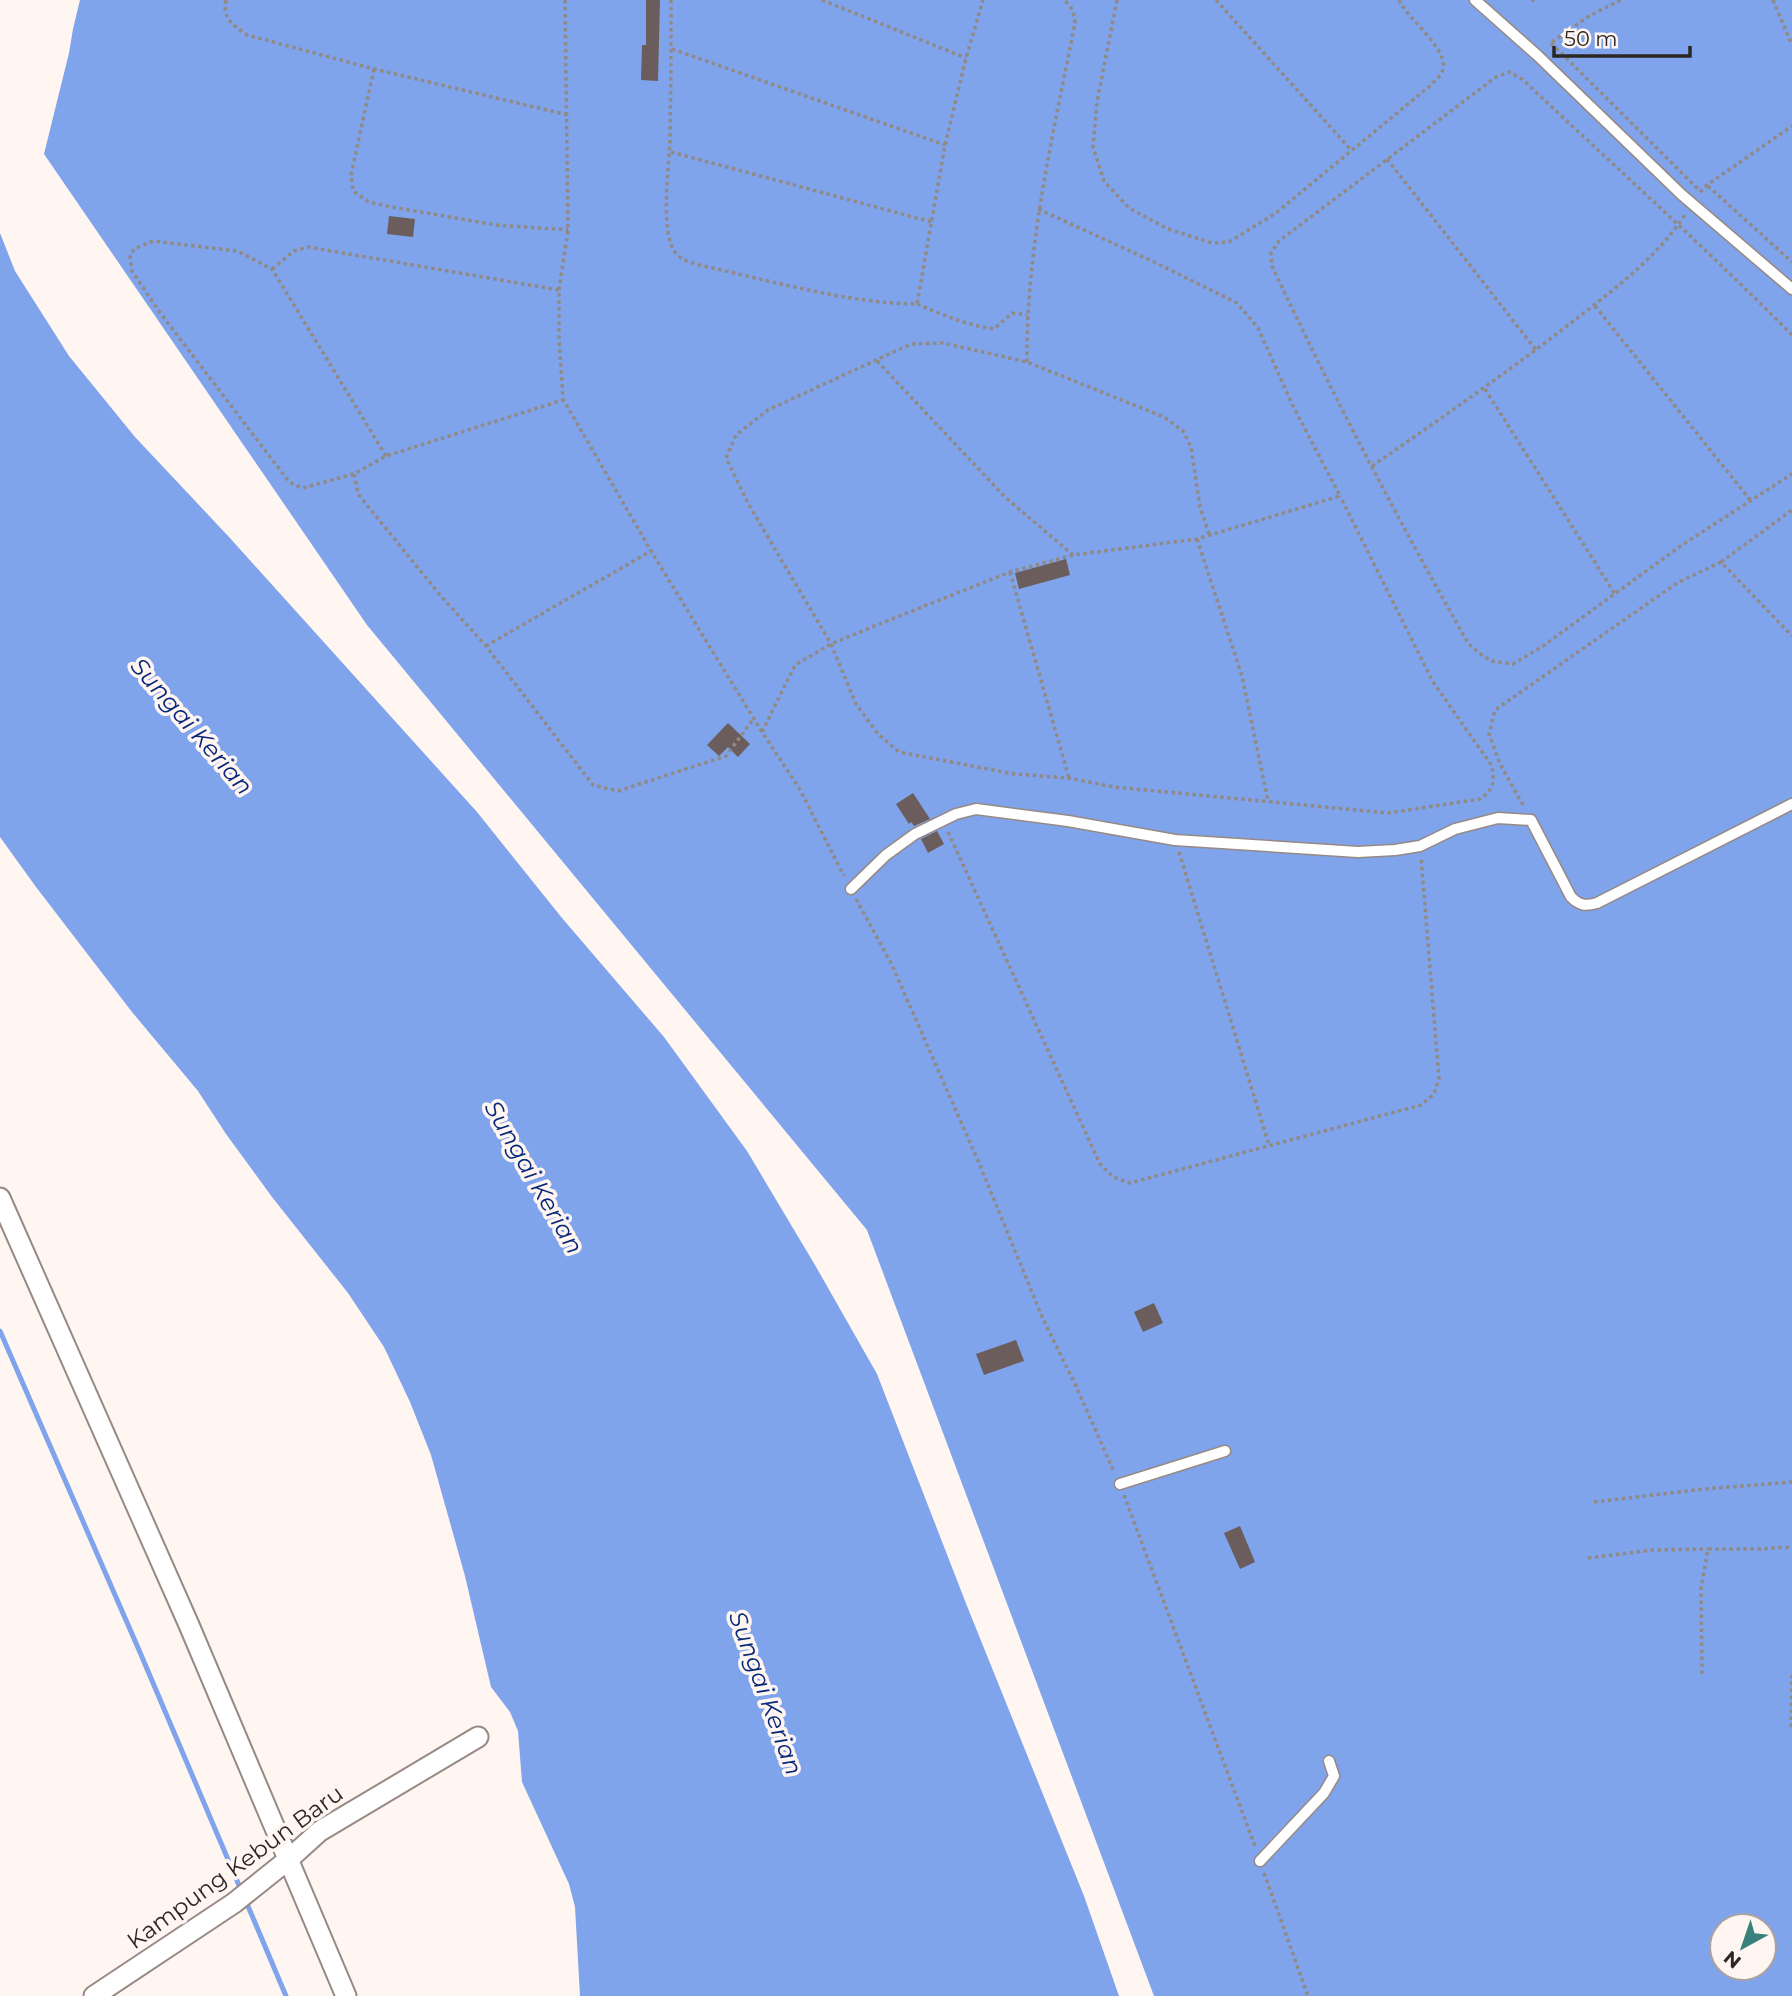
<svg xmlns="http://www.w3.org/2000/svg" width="1792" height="1996" viewBox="0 0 1792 1996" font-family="Montserrat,sans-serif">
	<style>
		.water { fill: #7fa4ec; fill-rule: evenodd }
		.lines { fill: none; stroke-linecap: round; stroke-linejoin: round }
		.stream { stroke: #7fa4ec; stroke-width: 5 }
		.building { fill: #6b5d5b }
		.service-casing { stroke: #978983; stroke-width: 13 }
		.minor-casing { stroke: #978983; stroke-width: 23 }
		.path { stroke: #918986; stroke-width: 3.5; stroke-dasharray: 3.5 3.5; stroke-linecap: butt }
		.service { stroke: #fff; stroke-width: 10 }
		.minor { stroke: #fff; stroke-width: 19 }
		.labels { text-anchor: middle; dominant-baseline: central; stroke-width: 7; stroke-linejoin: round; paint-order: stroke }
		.street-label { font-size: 23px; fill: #2c2624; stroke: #fff5f1 }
		.water-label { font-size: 24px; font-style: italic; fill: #07287a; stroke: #fff5f1 }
	</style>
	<rect width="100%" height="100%" fill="#fff5f1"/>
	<g class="water">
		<path d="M80 0H1792V1996H1154L867 1230 367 625 44 154 69 53 73 29ZM1722 1926H1764V1968H1722Z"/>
		<path d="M0 233 15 271 69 356 135 437 229 537 477 812 562 918 664 1037 747 1151 815 1265 877 1374 967 1606 1084 1896 1119 1996H580L575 1907 569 1884 522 1782 518 1731 510 1712 491 1687 465 1576 431 1455 410 1402 384 1347 348 1293 272 1197 226 1134 198 1091 132 1012 36 887 0 837Z"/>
	</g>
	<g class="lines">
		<g class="stream">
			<path d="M0 1331 139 1650 241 1890"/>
			<path d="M245 1899 286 1996"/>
		</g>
	</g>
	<g class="building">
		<path d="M646 0H660L658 81 641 80 642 45H646Z"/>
		<path d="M389 216 415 219 413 237 387 234Z"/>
		<path d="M1066 559 1070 575 1019 589 1015 573Z"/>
		<path d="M728 723 750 744 738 757 728 747 719 756 707 745Z"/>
		<path d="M913 793 930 819 914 826 911 822 909 824 896 804Z"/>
		<path d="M937 831 944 844 928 853 921 839Z"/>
		<path d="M1154 1303 1163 1323 1143 1332 1134 1312Z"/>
		<path d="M1016 1340 1024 1361 984 1375 976 1354Z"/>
		<path d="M1240 1526 1255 1562 1240 1569 1224 1533Z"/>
	</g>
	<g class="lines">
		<g class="service-casing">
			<g id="service">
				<path d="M1475 0 1537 55 1682 195 1792 289"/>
				<path d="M851 889 886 855 915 834 956 814 976 809 1068 821 1175 840 1358 852 1395 850 1420 846 1455 829 1498 818 1531 820 1571 897C1580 906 1586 906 1597 903L1792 804"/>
				<path d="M1120 1484 1225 1451"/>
				<path d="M1260 1861 1324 1793 1334 1776 1329 1761"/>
			</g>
		</g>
		<g class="minor-casing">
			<g id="minor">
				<path d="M0 1198 189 1625 346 1996"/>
				<path d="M94 1996 234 1903 289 1859 320 1831 478 1737"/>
			</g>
		</g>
		<g class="path">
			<path d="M226 0C222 19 233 25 247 35L374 69 568 115"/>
			<path d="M565 0 568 230 559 290V338L563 399 651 551 762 732 799 788 844 876"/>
			<path d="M671 0C671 45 671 90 670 135 670 162 659 230 675 252 682 261 692 263 703 266 773 281 845 303 917 304L945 145 966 58 983 0"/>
			<path d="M822 0 966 58"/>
			<path d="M1117 0 1097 102 1093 147 1104 181 1129 208 1168 229 1212 243 1229 242 1276 213 1431 85C1434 81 1441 76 1442 72 1452 51 1407 19 1399 0"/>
			<path d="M1216 0 1352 151"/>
			<path d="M1531 0H1535"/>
			<path d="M1773 0 1792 45"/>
			<path d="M1552 42 1589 16 1621 0"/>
			<path d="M1551 43 1699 190"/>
			<path d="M672 49 945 145"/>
			<path d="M374 69 351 175 353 191 369 202 392 207 496 225 568 230"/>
			<path d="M671 152 932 222"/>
			<path d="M1387 159 1536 350"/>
			<path d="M1708 186 1792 262"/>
			<path d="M1700 192 1707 185 1792 126"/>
			<path d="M272 269 294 251 308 247 559 290"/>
			<path d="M917 304C943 315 966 325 994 329L1012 313 1027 315"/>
			<path d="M1595 306 1751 501"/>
			<path d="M1792 335C1705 247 1612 164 1522 79L1509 72 1496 77 1279 241 1271 253 1272 266C1332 394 1398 520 1468 643L1479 653 1491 661 1513 664 1543 646 1682 545 1792 474"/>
			<path d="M877 361 1006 498 1073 555"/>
			<path d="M1027 362C1026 247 1053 135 1075 23 1074 13 1072 5 1063 0"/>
			<path d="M1485 389 1615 594"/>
			<path d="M386 456 272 269 237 251 153 241 134 249 130 257 132 271 158 310 287 479 294 485 303 488 354 474 386 456 563 400"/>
			<path d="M1372 466C1438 421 1503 375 1567 326 1609 293 1657 259 1686 213"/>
			<path d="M354 474 358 494 440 595 486 646 593 785 618 791 726 756 754 718"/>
			<path d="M1209 534 1200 507 1191 447 1183 431 1164 417 1027 362 943 343 911 344 768 410 736 435 726 458 749 505 831 644 856 704 878 734 899 752 1014 774 1069 778 1114 787 1388 813 1480 799C1495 788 1494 783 1492 766L1433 682 1340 496"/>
			<path d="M1197 539 1242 676 1268 801"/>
			<path d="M1721 562 1792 510"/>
			<path d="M1010 572 1069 778"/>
			<path d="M486 646 651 551"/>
			<path d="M762 732 795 665 831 644 877 625 1010 572 1073 555 1197 539 1340 496 1293 406 1258 328 1237 303 1152 261 1038 209"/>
			<path d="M1523 805 1500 764 1489 734 1495 710 1677 583 1721 562 1792 636"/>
			<path d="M948 832 1100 1164 1113 1177 1130 1183 1421 1105 1434 1094 1439 1079 1421 857"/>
			<path d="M1179 852 1269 1145"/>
			<path d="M856 899 891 963 979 1163 1043 1319 1076 1386 1114 1472"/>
			<path d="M1124 1495 1256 1849"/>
			<path d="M1594 1502 1704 1489 1792 1482"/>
			<path d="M1588 1558 1653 1550 1708 1549"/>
			<path d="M1702 1674 1701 1589 1708 1549H1759L1792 1547"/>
			<path d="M1791 1727 1792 1675"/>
			<path d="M1264 1873 1308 1996"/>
		</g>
		<use href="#service" class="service"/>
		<use href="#minor" class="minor"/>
	</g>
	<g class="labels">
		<g class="street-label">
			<text transform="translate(235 1867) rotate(-36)">Kampung Kebun Baru</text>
		</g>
		<g class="water-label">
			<text transform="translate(192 726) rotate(49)">Sungai Kerian</text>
			<text transform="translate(534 1177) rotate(60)">Sungai Kerian</text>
			<text transform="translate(766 1693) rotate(70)">Sungai Kerian</text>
		</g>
	</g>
	<g transform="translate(1743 1947) rotate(220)"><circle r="33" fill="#fff5f1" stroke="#aba29f" stroke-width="2"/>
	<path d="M0-5L12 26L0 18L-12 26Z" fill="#39817d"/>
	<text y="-10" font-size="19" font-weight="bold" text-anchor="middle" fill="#2c2624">N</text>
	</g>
	<path d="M1554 46v10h136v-10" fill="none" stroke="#2c2624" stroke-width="3.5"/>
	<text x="1564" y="46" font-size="21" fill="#2c2624" stroke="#fff5f1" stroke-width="5" paint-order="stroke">50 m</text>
</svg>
